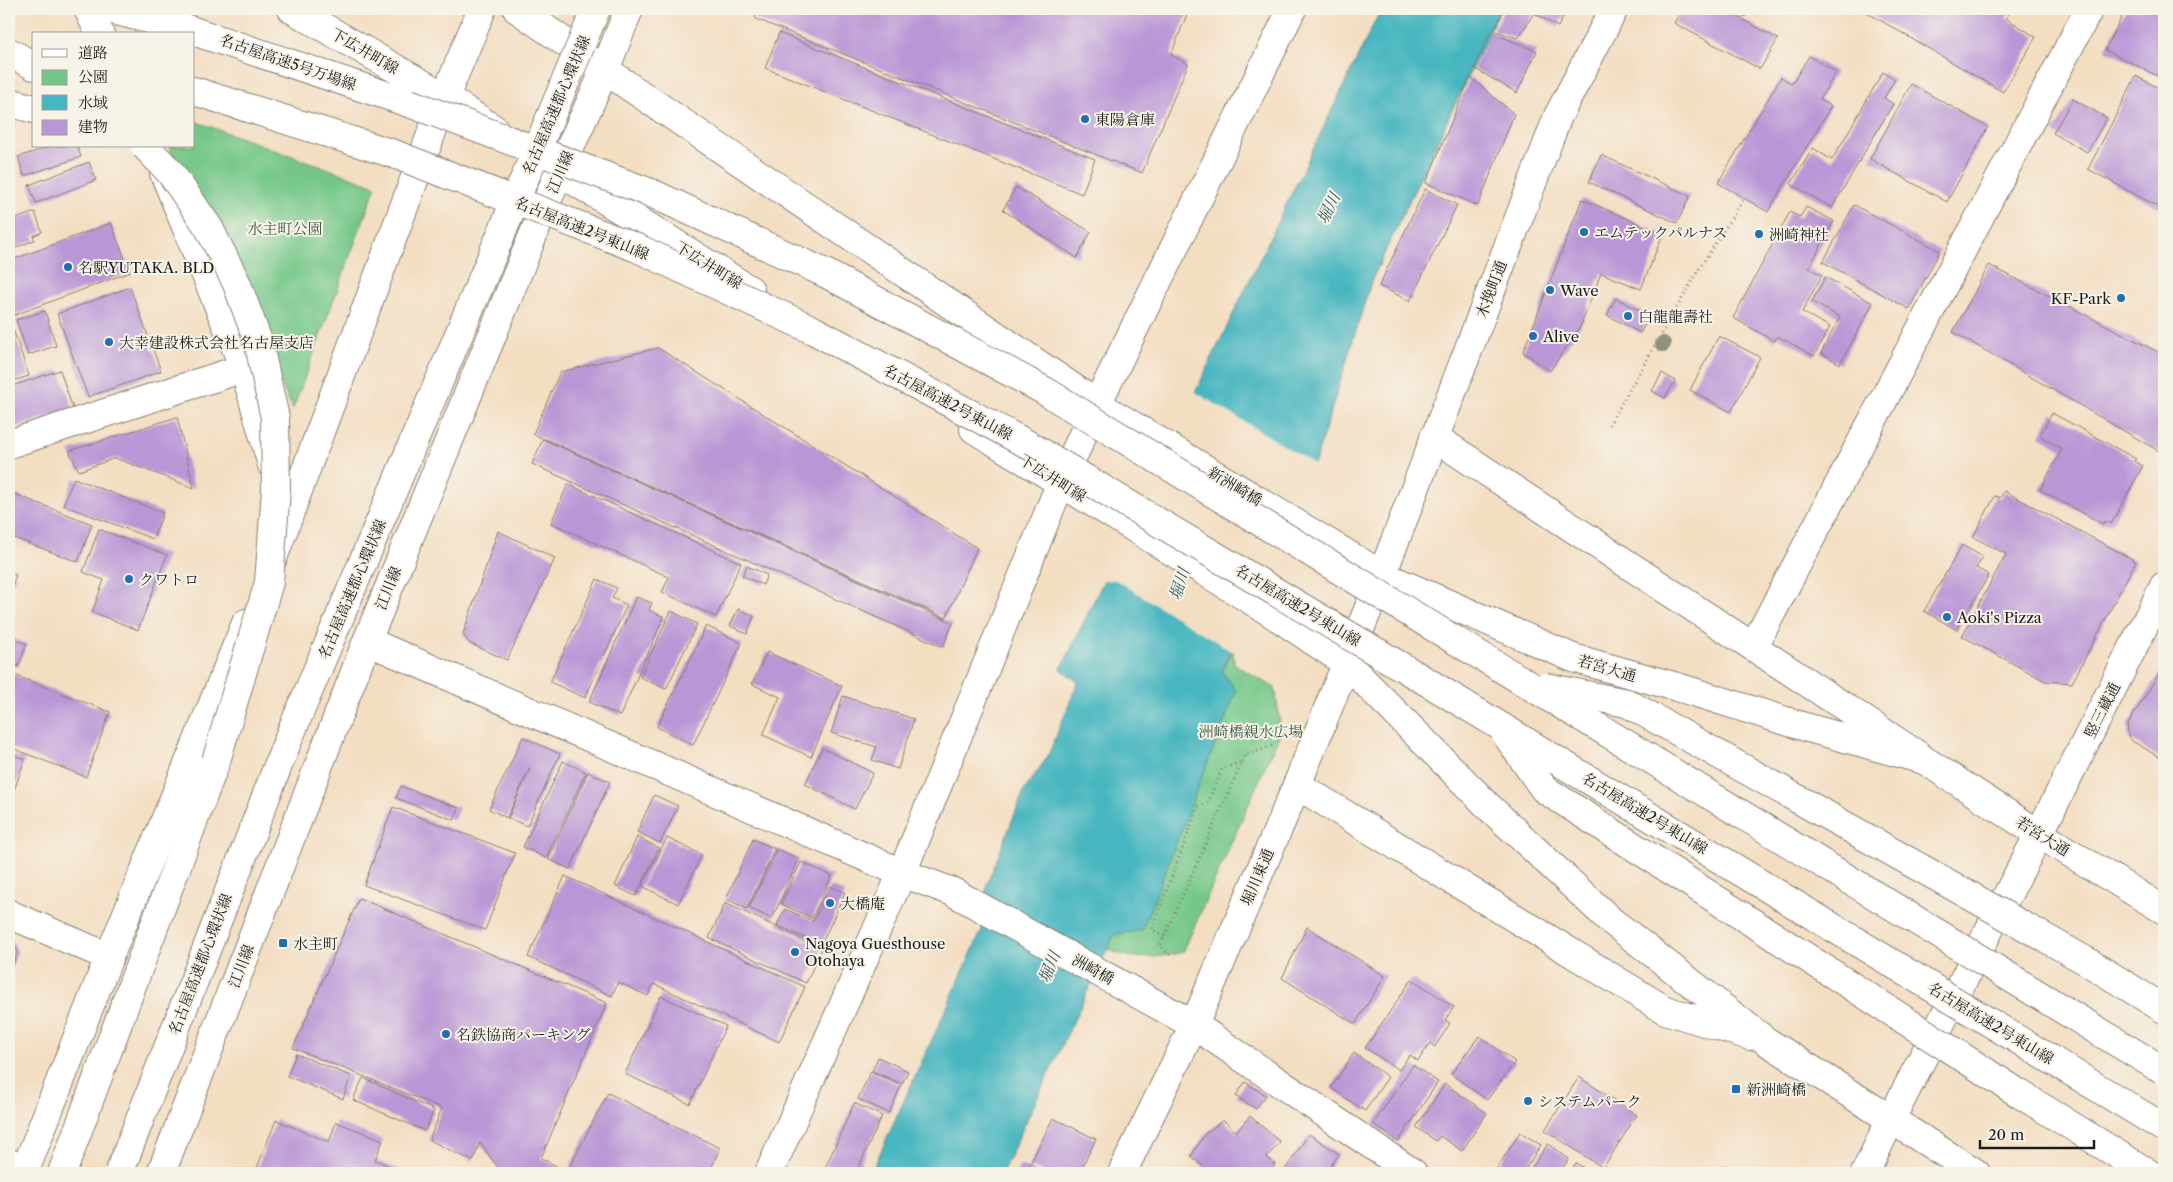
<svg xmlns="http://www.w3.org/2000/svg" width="2173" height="1182" viewBox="0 0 2173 1182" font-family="'Libre Caslon Text','Noto Serif JP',serif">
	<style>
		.green { fill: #75c789; stroke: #487252 }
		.water { fill: #47b6c0; stroke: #32696e }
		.pier { fill: #f3dec2 }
		.building { fill: #b997d6 }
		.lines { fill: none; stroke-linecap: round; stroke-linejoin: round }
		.street-casing { stroke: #887d6f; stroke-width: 30 }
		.secondary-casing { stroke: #887d6f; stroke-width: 30 }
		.primary-casing { stroke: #887d6f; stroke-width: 30 }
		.highway-casing { stroke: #887d6f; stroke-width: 30 }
		.path { stroke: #887d6f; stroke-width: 3; stroke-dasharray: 1 4; stroke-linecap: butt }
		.street { stroke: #fff; stroke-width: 28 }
		.secondary { stroke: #fff; stroke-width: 28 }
		.primary { stroke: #fff; stroke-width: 28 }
		.highway { stroke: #fff; stroke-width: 28 }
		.highway-bridge-casing { stroke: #887d6f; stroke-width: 30; stroke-linecap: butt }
		.highway-bridge { stroke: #fff; stroke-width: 28 }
		.tree { fill: #8e947c }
		.poi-dot { fill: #1f6fb2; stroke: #f7f3e8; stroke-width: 2 }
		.labels { text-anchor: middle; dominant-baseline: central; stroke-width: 4; stroke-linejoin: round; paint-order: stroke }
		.street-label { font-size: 15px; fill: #1c1c1c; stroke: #f7f3e8 }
		.poi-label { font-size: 15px; fill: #1c1c1c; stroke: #f7f3e8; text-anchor: start }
		.park-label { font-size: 15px; fill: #3b5842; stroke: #f7f3e8 }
		.water-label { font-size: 16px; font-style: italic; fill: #2d5a5e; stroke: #f7f3e8 }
	</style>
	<rect width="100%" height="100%" fill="#f7f3e8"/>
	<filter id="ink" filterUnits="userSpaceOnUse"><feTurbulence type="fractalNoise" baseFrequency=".02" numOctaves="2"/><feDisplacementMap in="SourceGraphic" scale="10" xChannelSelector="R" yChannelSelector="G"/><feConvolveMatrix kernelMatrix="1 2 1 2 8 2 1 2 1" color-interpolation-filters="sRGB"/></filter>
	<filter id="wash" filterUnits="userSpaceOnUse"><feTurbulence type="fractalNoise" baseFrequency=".0096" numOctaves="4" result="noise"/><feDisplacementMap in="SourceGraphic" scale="20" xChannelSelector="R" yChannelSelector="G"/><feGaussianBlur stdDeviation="1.12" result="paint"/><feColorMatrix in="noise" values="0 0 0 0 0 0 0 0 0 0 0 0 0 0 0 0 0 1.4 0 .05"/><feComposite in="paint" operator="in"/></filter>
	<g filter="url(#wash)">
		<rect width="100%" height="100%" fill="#f3dec2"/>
		<g class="green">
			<path d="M194 121 376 186 293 409 169 146H194Z"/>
			<path d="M1233 650 1234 664 1275 688 1281 731 1183 952C1156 958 1132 961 1108 949L1222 671Z"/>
		</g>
		<path class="water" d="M1381 9H1500L1371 282 1316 459 1222 671 1236 691 1142 930 1114 935 1002 1173H871L982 930 987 884 1024 791 1048 756 1078 682 1061 669Z"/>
		<path class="pier" d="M1192 390 1316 465 1233 652 1116 580H1101Z"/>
		<g id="blocks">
			<g class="building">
				<path d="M753 9H1189L1171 55 1188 64 1142 173 756 19Z"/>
				<path d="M1504 9H1567L1558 27 1534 13 1518 38 1494 31Z"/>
				<path d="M1682 9H1724L1778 39 1760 69 1674 23Z"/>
				<path d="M1730 9H1750L1745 17Z"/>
				<path d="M1861 9H2012L2006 18 2036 37 2003 92Z"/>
				<path d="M2126 9H2164V79L2105 50Z"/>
				<path d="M1490 32 1537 51 1517 93 1474 68Z"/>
				<path d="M779 33 1095 159 1082 194 765 68Z"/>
				<path d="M1809 56 1836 72 1820 99 1831 106 1768 212 1718 183 1781 77 1792 84Z"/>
				<path d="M1883 72 1895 79 1884 98 1893 104 1832 208 1791 184 1813 148 1832 160Z"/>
				<path d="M2136 76 2164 91V113L2160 122 2164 124V210L2088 169Z"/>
				<path d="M1470 77 1514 114 1478 206 1426 183Z"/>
				<path d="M1911 84 1988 127 1947 202 1870 159Z"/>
				<path d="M2073 99 2107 118 2087 152 2053 133Z"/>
				<path d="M52 146H77L81 157 24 176 18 157Z"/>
				<path d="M1601 155 1690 196 1677 223 1589 182Z"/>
				<path d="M89 162 96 180 36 203 29 185Z"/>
				<path d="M1016 187 1091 232 1077 258 1003 210Z"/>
				<path d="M1425 189 1457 205 1410 301 1379 286Z"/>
				<path d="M1582 199 1663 234 1641 289 1601 273 1581 325 1550 371 1523 352Z"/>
				<path d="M1854 205 1940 251 1909 309 1823 262Z"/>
				<path d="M1806 207 1834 221 1809 268 1822 275 1802 312 1830 327 1814 356 1777 336 1775 341 1733 318 1790 212 1800 217Z"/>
				<path d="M35 212 42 232 33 236 35 240 9 250V221Z"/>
				<path d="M111 223 130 272 9 317V261Z"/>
				<path d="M1989 265 2164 355V454L1953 332Z"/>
				<path d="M1825 277 1873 303 1840 364 1821 353 1840 317 1812 302Z"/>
				<path d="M130 287 161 371 88 397 57 314Z"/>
				<path d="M1616 298 1650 316 1640 333 1607 315Z"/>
				<path d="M45 311 56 346 28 355 16 320Z"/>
				<path d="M11 323 29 376 9 382V324Z"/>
				<path d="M1719 336 1760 357 1731 412 1690 390Z"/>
				<path d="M658 348 977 548 946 618 533 434 560 372Z"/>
				<path d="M60 370 73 409 9 429V416L13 415 9 403V387Z"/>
				<path d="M1662 373 1675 381 1665 398 1652 391Z"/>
				<path d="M2052 413 2136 459 2134 461 2143 466 2111 524 2104 521 2103 524 2040 490 2062 449 2040 436Z"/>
				<path d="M177 417 194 488 115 458 79 471 69 451Z"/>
				<path d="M543 439 953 623 943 647 532 464Z"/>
				<path d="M74 478 163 513 153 539 63 505Z"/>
				<path d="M568 484 741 563 716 617 662 592 669 577 551 523Z"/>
				<path d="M2004 491 2136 561 2072 683 2045 681 1962 636 2006 554 1973 537 1995 496 2000 498Z"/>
				<path d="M9 492 92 524 78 562 9 536Z"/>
				<path d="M99 529 167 555 138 630 92 612 104 580 83 572Z"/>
				<path d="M498 531 555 558 507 660 469 643 463 634Z"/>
				<path d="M1962 545 1983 557 1976 568 1989 575 1957 630 1924 611Z"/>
				<path d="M747 566 767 575 763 585 742 576Z"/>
				<path d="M9 572 16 575 9 594Z"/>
				<path d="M597 579 617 588 612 598 627 605 585 698 550 682Z"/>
				<path d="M636 597 652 603 649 610 664 617 620 716 589 702Z"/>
				<path d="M738 609 754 616 747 634 730 626Z"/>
				<path d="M671 611 697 624 666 689 640 677Z"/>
				<path d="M706 626 742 643 693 745 657 727Z"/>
				<path d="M9 637 27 644 18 667 9 663Z"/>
				<path d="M767 652 842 686 811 757 763 735 780 697 752 684Z"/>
				<path d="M2164 666V760L2129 739 2127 725Z"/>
				<path d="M9 673 110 712 86 777 9 747Z"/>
				<path d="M843 696 914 719 898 769 872 760 877 747 831 733Z"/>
				<path d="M523 737 560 754 527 826 508 818 530 768 507 818 489 809Z"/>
				<path d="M822 748 873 773 855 809 805 784Z"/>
				<path d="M9 754 25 759 9 805Z"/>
				<path d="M563 761 586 772 546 858 523 847Z"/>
				<path d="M588 772 610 782 570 869 548 859Z"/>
				<path d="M401 786 459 808 454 820 396 798Z"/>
				<path d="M654 795 678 806 660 843 637 832Z"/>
				<path d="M393 807 515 853 485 930 364 885Z"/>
				<path d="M637 837 659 848 636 896 615 886Z"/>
				<path d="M667 838 702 855 678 904 642 886Z"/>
				<path d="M753 839 775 849 747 909 726 899Z"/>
				<path d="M777 849 799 859 772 919 749 908Z"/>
				<path d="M801 862 832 876 812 918 781 904Z"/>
				<path d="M565 876 805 987 779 1042 654 984 648 996 618 982 612 996 528 957Z"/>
				<path d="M830 886 845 893 821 945 777 925 785 909 813 921Z"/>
				<path d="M359 898 607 1003 541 1158 567 1172 608 1093 720 1148 709 1173H502L480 1143 473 1161 429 1140 442 1108 293 1048Z"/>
				<path d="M725 903 822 948 806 983 709 938Z"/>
				<path d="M1307 927 1385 976 1355 1024 1282 978Z"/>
				<path d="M9 939 13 941 18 952 11 969 9 968Z"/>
				<path d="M1412 979 1454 1007 1445 1020 1450 1023 1435 1047 1430 1043 1418 1061 1410 1055 1399 1070 1365 1048Z"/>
				<path d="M661 996 726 1026 690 1104 625 1074Z"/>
				<path d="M1479 1036 1515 1062 1487 1100 1451 1074Z"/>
				<path d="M1354 1053 1388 1077 1365 1111 1331 1088Z"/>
				<path d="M296 1054 351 1076 343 1099 287 1076Z"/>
				<path d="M878 1057 908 1071 902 1084 872 1071Z"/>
				<path d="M1413 1065 1438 1082 1398 1142 1373 1124Z"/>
				<path d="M871 1071 901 1086 889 1113 858 1099Z"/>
				<path d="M1579 1077 1637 1115 1603 1168 1545 1130Z"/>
				<path d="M363 1078 434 1110 425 1131 353 1100Z"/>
				<path d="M1245 1082 1266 1095 1256 1109 1236 1096Z"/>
				<path d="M1445 1084 1487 1113 1462 1151 1440 1136 1436 1141 1416 1127Z"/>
				<path d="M854 1103 882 1116 856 1173H823Z"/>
				<path d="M1250 1116 1280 1142 1267 1157 1275 1165 1268 1173H1211L1191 1156 1205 1134 1223 1120 1236 1132Z"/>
				<path d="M1053 1118 1096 1139 1079 1173H1045L1029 1166Z"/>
				<path d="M276 1120 329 1142 336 1122 383 1140 375 1160 403 1171 402 1173H255Z"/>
				<path d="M1520 1132 1541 1145 1523 1173H1494Z"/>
				<path d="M1309 1134 1339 1154 1326 1173H1283Z"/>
				<path d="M1548 1144 1569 1159 1559 1173H1528Z"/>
				<path d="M1576 1163 1592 1173H1569Z"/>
				<path d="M1020 1165 1026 1167 1038 1173H1016Z"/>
				<path d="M1725 1165 1738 1173H1720Z"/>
			</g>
		</g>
	</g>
	<g filter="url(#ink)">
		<use href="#blocks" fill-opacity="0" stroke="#887d6f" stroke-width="1"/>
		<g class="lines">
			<g class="street-casing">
				<g id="street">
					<path d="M88 9 100 34"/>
					<path d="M9 102 34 109"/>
					<path d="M164 173 244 368"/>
					<path d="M1434 437 1919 756"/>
					<path d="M9 444 244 368 272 465"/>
					<path d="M367 641 902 873 953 892 1194 1025 1413 1173"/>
					<path d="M1754 646 2089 9"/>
					<path d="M9 914 109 957"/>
					<path d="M9 1163 26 1169"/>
					<path d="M1865 1173 1890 1121 2039 834 2164 586"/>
				</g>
			</g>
			<g class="secondary-casing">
				<g id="secondary">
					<path d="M292 9 445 97 494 129"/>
					<path d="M517 9 605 70 1097 404 1382 575 1573 658 1684 689 1805 727 1924 760 2039 834 2164 910"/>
					<path d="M539 159 750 290"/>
					<path d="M974 429 1270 612 1345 662 1490 808 1610 920 1766 1041 1976 1173"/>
					<path d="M1297 785 1665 1010 1750 1036"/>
					<path d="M769 1173 902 873 1061 482 1097 404 1292 9"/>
					<path d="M1122 1173 1194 1025 1297 785 1382 575 1558 116 1614 9"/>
				</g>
			</g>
			<g class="primary-casing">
				<g id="primary">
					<path d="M273 558 445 97 482 9"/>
					<path d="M24 1173 109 957 246 623"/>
					<path d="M161 1173 367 641 559 172 605 70 629 9"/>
				</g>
			</g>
			<g class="highway-casing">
				<g id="highway">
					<path d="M108 9 184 28 409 103"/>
					<path d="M9 52 34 66"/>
					<path d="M194 91 394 154"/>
					<path d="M2088 962 2164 1009"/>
					<path d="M2020 1094 2148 1173"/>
					<path d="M62 1173 216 761"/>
				</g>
			</g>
			<g class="path">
				<path d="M1609 425 1702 264 1743 200"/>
				<path d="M1164 937 1152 929 1198 807 1208 802 1222 769 1243 761"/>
				<path d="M1170 955 1160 946 1245 755 1275 745"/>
			</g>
			<use href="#street" class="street"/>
			<use href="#secondary" class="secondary"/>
			<use href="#primary" class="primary"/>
			<use href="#highway" class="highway"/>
			<g class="highway-bridge-casing">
				<g id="highway-bridge">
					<path d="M409 103 651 193 825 273 1045 391 2164 1071"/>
					<path d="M145 146 170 172 209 228 237 284 258 341 275 418 276 490 269 582 216 761"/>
					<path d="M394 154 637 248 813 330 1027 444 1434 686 2164 1128"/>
					<path d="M1545 687 1627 703 2088 962"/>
					<path d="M1505 733 1544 789 2020 1094"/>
					<path d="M119 1173 290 735 596 9"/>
				</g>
			</g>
			<use href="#highway-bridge" class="highway-bridge"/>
		</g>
		<circle class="tree" cx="1663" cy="344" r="8"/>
	</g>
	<g class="poi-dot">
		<circle cx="1085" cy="119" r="5"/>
		<circle cx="1584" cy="232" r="5"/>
		<circle cx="1759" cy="234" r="5"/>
		<circle cx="68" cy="267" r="5"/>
		<circle cx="1550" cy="290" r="5"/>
		<circle cx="2121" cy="298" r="5"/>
		<circle cx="1628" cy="316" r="5"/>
		<circle cx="1533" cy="336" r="5"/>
		<circle cx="109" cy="342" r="5"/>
		<circle cx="129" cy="579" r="5"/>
		<circle cx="1947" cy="617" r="5"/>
		<circle cx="830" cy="903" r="5"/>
		<rect x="278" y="938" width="10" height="10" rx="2.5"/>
		<circle cx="795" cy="952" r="5"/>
		<circle cx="446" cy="1034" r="5"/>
		<rect x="1731" y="1084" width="10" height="10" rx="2.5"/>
		<circle cx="1528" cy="1101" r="5"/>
	</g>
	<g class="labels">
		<g class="street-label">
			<text transform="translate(365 51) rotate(30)">下広井町線</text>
			<text transform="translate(288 62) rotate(19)">名古屋高速5号万場線</text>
			<text transform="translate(556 105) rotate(-67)">名古屋高速都心環状線</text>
			<text transform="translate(560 172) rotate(-67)">江川線</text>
			<text transform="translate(582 228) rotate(22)">名古屋高速2号東山線</text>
			<text transform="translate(709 265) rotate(32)">下広井町線</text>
			<text transform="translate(1491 289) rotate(-69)">木挽町通</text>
			<text transform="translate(948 402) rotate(28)">名古屋高速2号東山線</text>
			<text transform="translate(1053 478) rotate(32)">下広井町線</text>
			<text transform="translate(1235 486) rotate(31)">新洲崎橋</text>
			<text transform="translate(388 588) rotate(-68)">江川線</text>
			<text transform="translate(352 589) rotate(-67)">名古屋高速都心環状線</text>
			<text transform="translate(1298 605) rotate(31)">名古屋高速2号東山線</text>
			<text transform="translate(1607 668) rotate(16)">若宮大通</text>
			<text transform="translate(2102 710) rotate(-63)">竪三蔵通</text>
			<text transform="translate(1645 813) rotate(31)">名古屋高速2号東山線</text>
			<text transform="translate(2043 836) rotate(32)">若宮大通</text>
			<text transform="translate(1257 877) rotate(-67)">堀川東通</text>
			<text transform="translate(200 964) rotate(-69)">名古屋高速都心環状線</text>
			<text transform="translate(241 966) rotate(-69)">江川線</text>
			<text transform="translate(1093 969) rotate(29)">洲崎橋</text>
			<text transform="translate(1991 1023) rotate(31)">名古屋高速2号東山線</text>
		</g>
		<g class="poi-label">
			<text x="1095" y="119">東陽倉庫</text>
			<text x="1594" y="232">エムテックパルナス</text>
			<text x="1769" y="234">洲崎神社</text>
			<text x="78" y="267">名駅YUTAKA. BLD</text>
			<text x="1560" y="290">Wave</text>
			<text x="2111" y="298" text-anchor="end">KF-Park</text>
			<text x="1638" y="316">白龍龍壽社</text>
			<text x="1543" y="336">Alive</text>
			<text x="119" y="342">大幸建設株式会社名古屋支店</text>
			<text x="139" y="579">クワトロ</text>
			<text x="1957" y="617">Aoki's Pizza</text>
			<text x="840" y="903">大橋庵</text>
			<text x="293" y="943">水主町</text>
			<text x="805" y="943">Nagoya Guesthouse<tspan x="805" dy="17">Otohaya</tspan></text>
			<text x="456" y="1034">名鉄協商パーキング</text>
			<text x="1746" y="1089">新洲崎橋</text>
			<text x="1538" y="1101">システムパーク</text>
		</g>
		<g class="park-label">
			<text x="285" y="228">水主町公園</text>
			<text x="1251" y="731">洲崎橋親水広場</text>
		</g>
		<g class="water-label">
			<text transform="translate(1328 208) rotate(-64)">堀川</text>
			<text transform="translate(1179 584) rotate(-72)">堀川</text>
			<text transform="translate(1049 967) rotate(-68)">堀川</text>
		</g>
	</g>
	<rect width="2173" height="1182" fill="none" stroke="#f7f3e8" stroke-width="30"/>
	<rect x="32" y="32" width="162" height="115" fill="#f7f3e8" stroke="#9f9d96"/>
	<rect x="42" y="49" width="25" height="8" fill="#ffffff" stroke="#9f9d96"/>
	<text x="78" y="58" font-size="15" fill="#1c1c1c">道路</text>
	<rect x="42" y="70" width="25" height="15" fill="#75c789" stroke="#9f9d96"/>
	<text x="78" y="82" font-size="15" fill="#1c1c1c">公園</text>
	<rect x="42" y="95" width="25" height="15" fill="#47b6c0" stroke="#9f9d96"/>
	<text x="78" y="108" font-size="15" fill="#1c1c1c">水域</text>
	<rect x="42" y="120" width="25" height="15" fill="#b997d6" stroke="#9f9d96"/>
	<text x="78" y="132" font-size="15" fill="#1c1c1c">建物</text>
	<path d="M1980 1140v8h114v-8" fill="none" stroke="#1c1c1c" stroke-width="2.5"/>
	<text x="1988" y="1140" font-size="15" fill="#1c1c1c" stroke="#f7f3e8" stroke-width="4" paint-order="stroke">20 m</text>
</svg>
